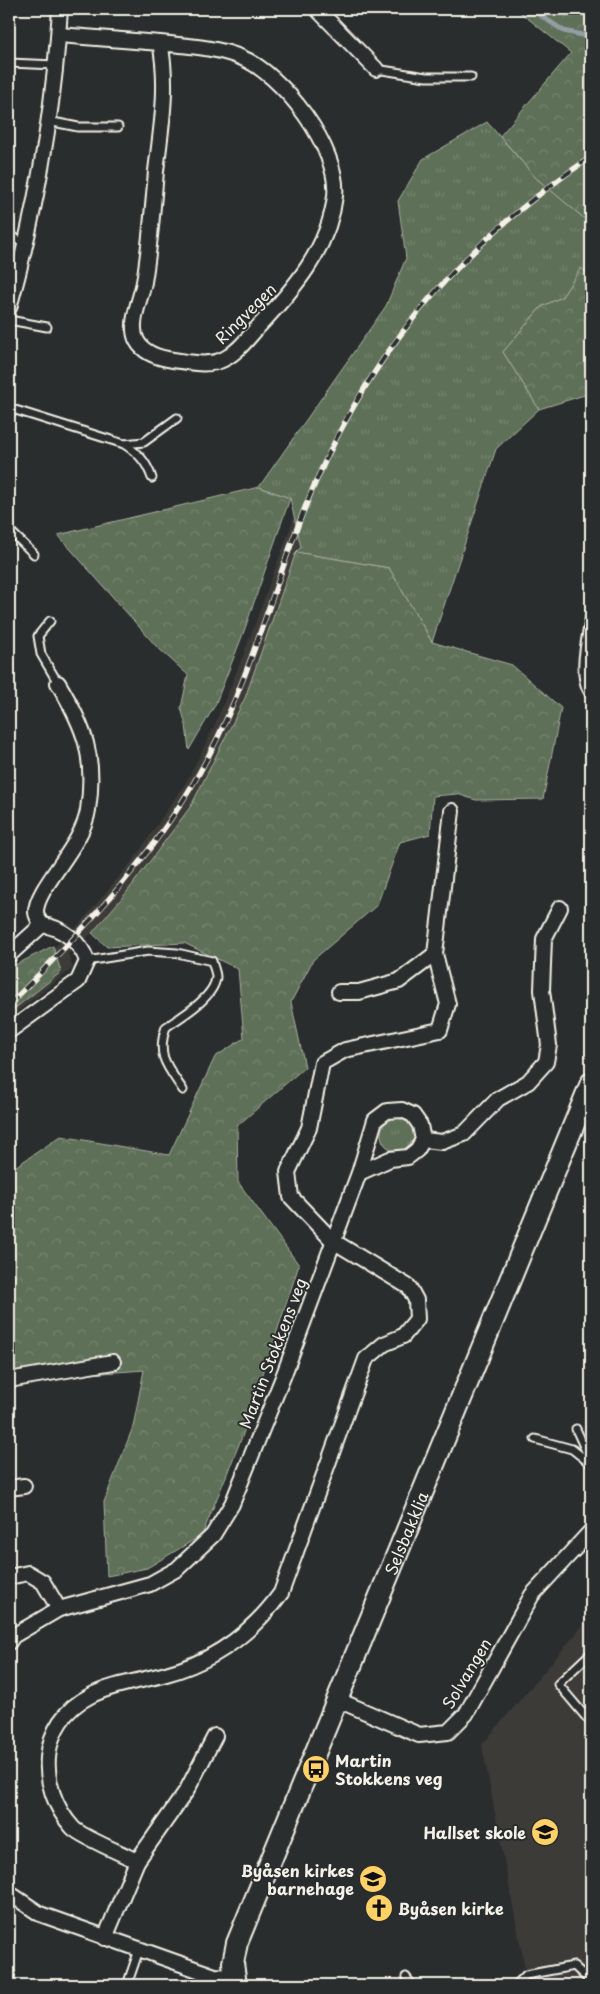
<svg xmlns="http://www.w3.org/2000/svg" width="600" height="1994" viewBox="0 0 600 1994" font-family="'Playpen Sans',sans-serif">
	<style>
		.built { fill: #3e3b39 }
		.grass { fill: url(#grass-tufts); stroke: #a9b0a0 }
		.forest { fill: url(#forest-crowns); stroke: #a9b0a0 }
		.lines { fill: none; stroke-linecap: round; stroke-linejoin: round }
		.stream { stroke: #939da3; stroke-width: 5 }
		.lane-casing { stroke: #f4f1e8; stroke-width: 11 }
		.street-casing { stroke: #f4f1e8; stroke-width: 18 }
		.secondary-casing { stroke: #f4f1e8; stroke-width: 24 }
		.lane { stroke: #2a2d2e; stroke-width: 7 }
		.street { stroke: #2a2d2e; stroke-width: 14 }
		.secondary { stroke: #2a2d2e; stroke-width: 20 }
		.rail-casing { stroke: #f4f1e8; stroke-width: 5.5 }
		.rail { stroke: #2a2d2e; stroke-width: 4; stroke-dasharray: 11; stroke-linecap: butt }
		.labels { text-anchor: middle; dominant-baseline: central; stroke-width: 4; stroke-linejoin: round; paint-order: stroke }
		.street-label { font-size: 16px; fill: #f4f1e8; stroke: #2a2d2e }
		.poi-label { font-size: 16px; font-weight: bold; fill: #f4f1e8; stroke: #2a2d2e; text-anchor: start }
	</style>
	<defs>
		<pattern id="grass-tufts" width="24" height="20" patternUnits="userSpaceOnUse" patternTransform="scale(1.25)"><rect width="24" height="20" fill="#5e6f58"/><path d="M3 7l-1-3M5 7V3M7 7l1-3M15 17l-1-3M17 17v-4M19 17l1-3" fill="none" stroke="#768470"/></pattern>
		<pattern id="forest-crowns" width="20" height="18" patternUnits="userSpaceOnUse" patternTransform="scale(1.25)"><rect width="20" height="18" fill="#5e6f58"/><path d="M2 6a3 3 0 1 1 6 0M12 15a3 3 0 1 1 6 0" fill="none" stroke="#768470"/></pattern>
	</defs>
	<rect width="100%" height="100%" fill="#2a2d2e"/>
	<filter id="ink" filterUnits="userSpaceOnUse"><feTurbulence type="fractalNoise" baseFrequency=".02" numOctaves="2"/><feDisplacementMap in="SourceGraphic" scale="10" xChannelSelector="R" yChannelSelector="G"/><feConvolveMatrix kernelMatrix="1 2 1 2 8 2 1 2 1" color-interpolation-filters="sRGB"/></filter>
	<g filter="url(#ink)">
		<g class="built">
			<path d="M565 182 319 492 245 698 191 806 127 892 92 933 68 954 73 968 9 1018V988L78 926 134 859 188 779 213 729 243 656 306 485Z"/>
			<path d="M591 1616V1985H521L525 1969 482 1745Z"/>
		</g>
		<g class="grass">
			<path d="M487 122 536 178 591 224V276L581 268 562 297 541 307 503 352 539 409 496 449 432 642 389 568 296 552 301 547 290 498 259 487 386 306 406 258 398 201 423 159Z"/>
			<circle cx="398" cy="1134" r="17"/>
		</g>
		<g class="forest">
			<path d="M516 9H591V224L536 178 500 136 571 53Z"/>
			<path d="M581 268 591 276V393L539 409 503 352 541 307 562 297Z"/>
			<path d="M259 487 290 498 243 634 215 705 189 750 186 725 181 708 188 675 156 646 58 535Z"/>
			<path d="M296 552 389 568 432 642 512 665 561 708 543 799 476 800 457 794 433 796 430 834 400 842 377 905 313 960 291 1002 305 1067 237 1126 238 1182 299 1265 242 1437 202 1535 147 1568 107 1576 104 1502 133 1427 144 1370 9 1380V1171L61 1136 169 1155 215 1057 244 1038 238 969 184 943 107 947 92 933 127 892 191 806 245 698Z"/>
			<path d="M53 946 61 972 9 1013V968Z"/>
		</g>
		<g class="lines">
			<path class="stream" d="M531 9 564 31 591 37"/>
			<g class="lane-casing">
				<g id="lane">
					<path d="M9 63 56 65"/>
					<path d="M376 69 426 77H471"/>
					<path d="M48 121 78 127H118"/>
					<path d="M9 224 10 235 26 245"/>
					<path d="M9 320 47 327"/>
					<path d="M9 408 124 444 144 442 177 418"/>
					<path d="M124 444C139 454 146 461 152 478"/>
					<path d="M9 530 34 554"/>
					<path d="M591 609C588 632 574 678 591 696"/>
					<path d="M50 621 38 636 41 654 58 683"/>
					<path d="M87 961 148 951 177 953 212 961C213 966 216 972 216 977 215 997 181 1017 166 1027 156 1056 167 1066 183 1090"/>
					<path d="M576 1429 591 1462"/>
					<path d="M535 1439 572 1449 591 1464"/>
					<path d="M591 1653 558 1684 591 1723"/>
					<path d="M406 1977 412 1985"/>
					<path d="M127 1985 139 1950"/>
					<path d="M516 1985 526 1975 574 1966 591 1982"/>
				</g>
			</g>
			<g class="street-casing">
				<g id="street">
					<path d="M317 9 376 69"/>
					<path d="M59 35 160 43C169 85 161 129 156 171 153 208 150 246 144 282 141 299 128 324 137 341 144 354 159 358 173 360 189 362 209 367 224 359 238 352 248 338 258 327 293 290 329 249 335 196 340 149 282 73 240 57 215 47 186 46 160 43"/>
					<path d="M9 308C36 211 54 110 60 9"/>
					<path d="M42 925C40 921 36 917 36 912 36 887 83 846 88 810 96 757 85 728 58 683"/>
					<path d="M9 955 42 925C61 927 81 942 87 961L78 981 9 1031"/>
					<path d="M339 992H359L399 981 435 954"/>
					<path d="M423 1140 442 1142 464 1134 498 1099 528 1082 546 1062 549 1045 542 990 544 939 560 908"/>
					<path d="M9 1380 113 1362"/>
					<path d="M9 1488 24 1486"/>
					<path d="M9 1577 28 1573 43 1582 59 1609"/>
					<path d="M9 1642 13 1636 59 1609 150 1584 177 1569 213 1535 232 1504 283 1377 359 1173 375 1120 387 1111 402 1110 413 1115 420 1125 423 1140 417 1150 408 1157 390 1159 359 1173"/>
					<path d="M338 1700 419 1735 448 1732 466 1714 532 1595 591 1531"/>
					<path d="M137 1861 187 1790 215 1736"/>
					<path d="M9 1893 40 1914 215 1976 233 1977"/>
					<path d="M105 1938 137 1861C123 1854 82 1837 73 1828 36 1787 38 1722 90 1696 113 1684 141 1681 166 1674 215 1661 252 1633 281 1593L366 1359 384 1344 403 1336 417 1319 416 1300 409 1287 333 1241 291 1197 288 1172 309 1128 322 1063 345 1050 440 1030 448 1004 435 954 452 811"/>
				</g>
			</g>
			<g class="secondary-casing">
				<g id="secondary">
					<path id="s1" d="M236 1985 233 1963 237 1943 591 1083"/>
				</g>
			</g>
			<use href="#lane" class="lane"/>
			<use href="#street" class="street"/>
			<use href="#secondary" class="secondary"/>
			<g class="rail-casing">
				<path id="rail" d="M9 1005C85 928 159 852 209 755 249 679 271 595 302 515 362 361 454 249 591 157"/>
			</g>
			<use href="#rail" class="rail"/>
		</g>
	</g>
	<defs>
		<g id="bus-disc" transform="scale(1.4375)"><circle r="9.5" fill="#ffd166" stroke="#2a2d2e"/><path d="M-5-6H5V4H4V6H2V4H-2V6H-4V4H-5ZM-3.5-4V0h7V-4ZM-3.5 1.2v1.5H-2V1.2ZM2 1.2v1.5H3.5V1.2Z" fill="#111"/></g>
		<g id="school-disc" transform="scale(1.4375)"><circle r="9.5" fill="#ffd166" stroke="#2a2d2e"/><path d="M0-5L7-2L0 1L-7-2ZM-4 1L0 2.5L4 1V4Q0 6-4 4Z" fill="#111"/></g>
		<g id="church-disc" transform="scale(1.4375)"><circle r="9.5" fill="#ffd166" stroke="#2a2d2e"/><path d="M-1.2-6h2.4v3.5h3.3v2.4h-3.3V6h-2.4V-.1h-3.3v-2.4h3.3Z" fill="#111"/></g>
	</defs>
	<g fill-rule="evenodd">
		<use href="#bus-disc" x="316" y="1769"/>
		<use href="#school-disc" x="545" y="1832"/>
		<use href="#school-disc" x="373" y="1879"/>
		<use href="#church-disc" x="379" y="1908"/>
	</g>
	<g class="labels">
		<g class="street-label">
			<text transform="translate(245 313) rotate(-45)">Ringvegen</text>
			<text transform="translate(272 1353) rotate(-69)">Martin Stokkens veg</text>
			<text stroke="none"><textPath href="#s1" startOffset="486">Selsbakklia</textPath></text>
			<text transform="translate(466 1673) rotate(-59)">Solvangen</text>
		</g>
		<g class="poi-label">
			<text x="335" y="1760">Martin<tspan x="335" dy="18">Stokkens veg</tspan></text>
			<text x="526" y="1832" text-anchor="end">Hallset skole</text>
			<text x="354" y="1870" text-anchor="end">Byåsen kirkes<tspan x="354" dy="18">barnehage</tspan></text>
			<text x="398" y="1908">Byåsen kirke</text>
		</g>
	</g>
	<rect width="600" height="1994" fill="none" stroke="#2a2d2e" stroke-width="30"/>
	<rect x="15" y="15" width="570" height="1964" fill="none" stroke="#f4f1e8" stroke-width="2" filter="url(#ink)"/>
</svg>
